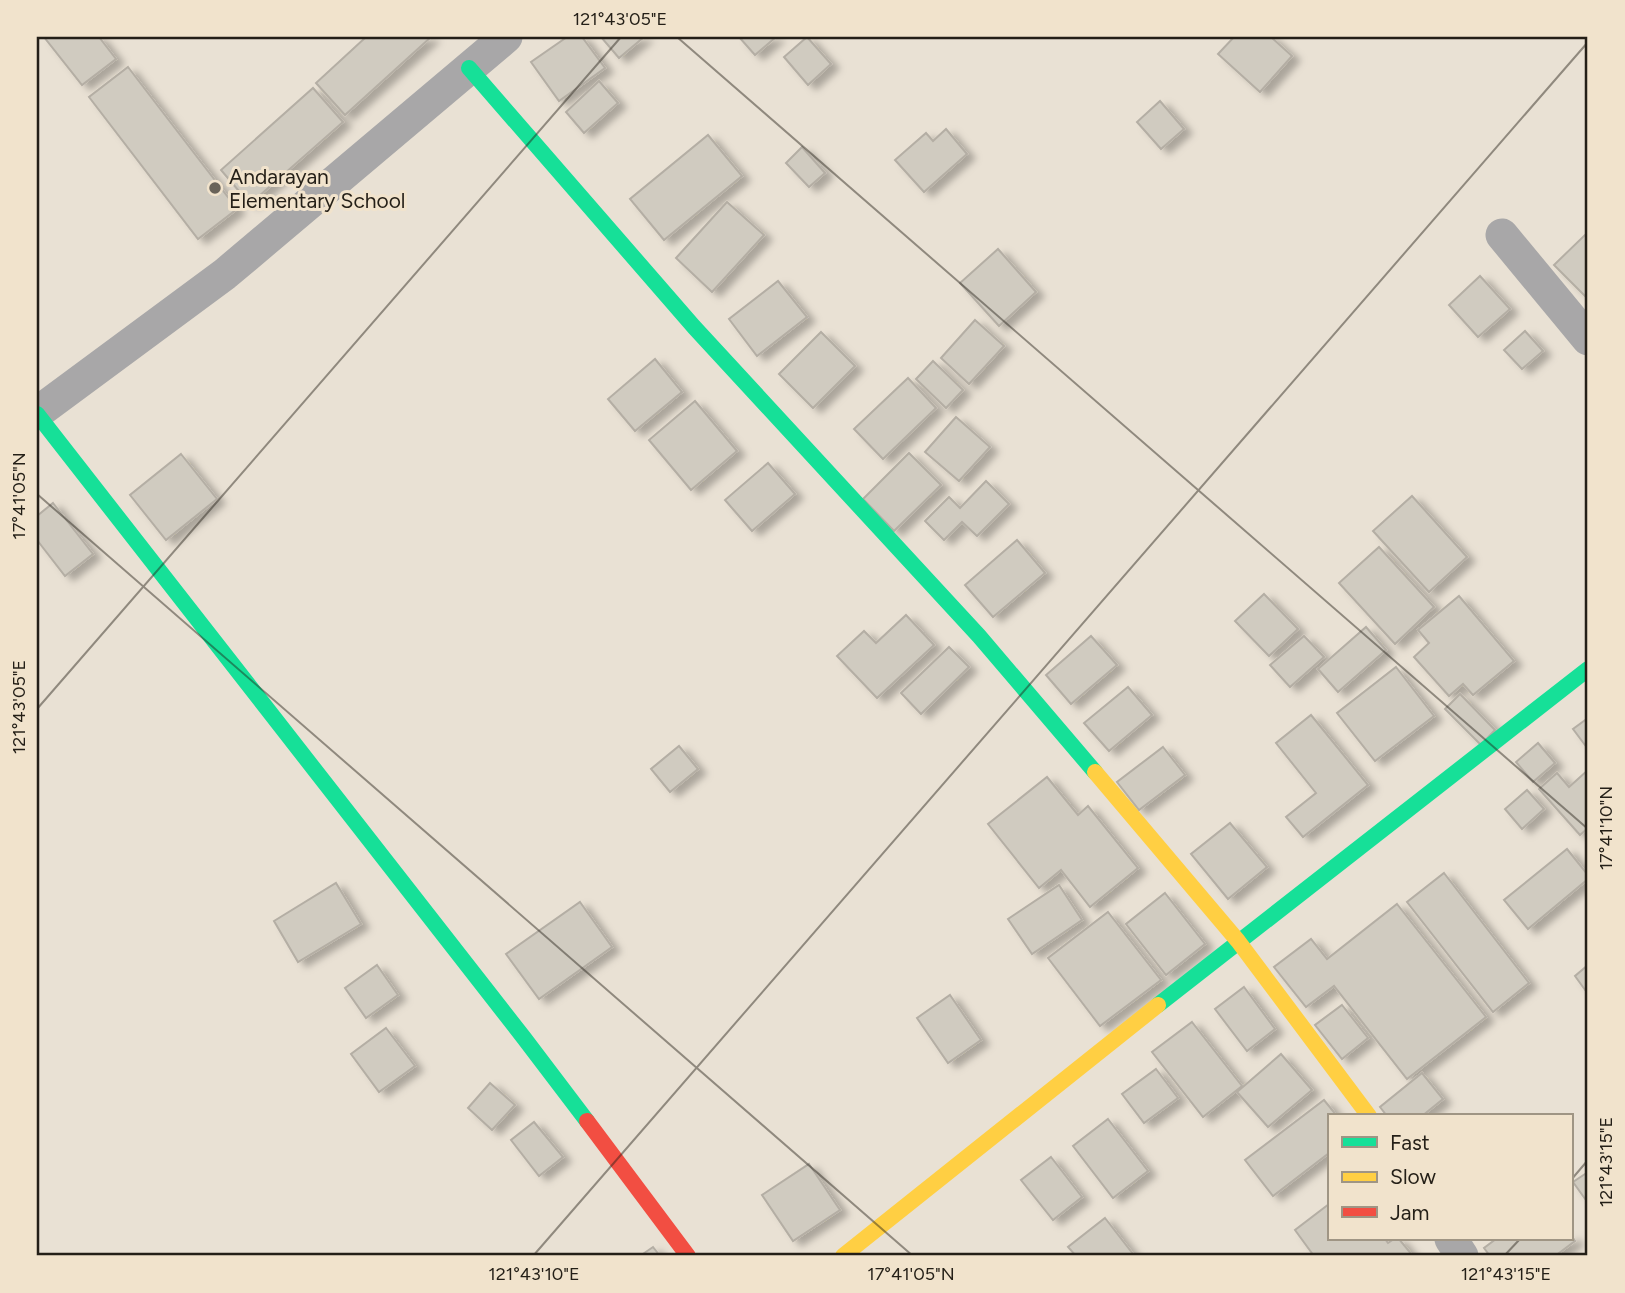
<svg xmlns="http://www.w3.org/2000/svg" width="1625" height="1293" viewBox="0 0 1625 1293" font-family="Figtree,sans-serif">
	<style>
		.building { fill: #d0cbc0; stroke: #b4aea4; stroke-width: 2; filter: url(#shadow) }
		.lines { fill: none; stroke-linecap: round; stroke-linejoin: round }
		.street { stroke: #a8a7a8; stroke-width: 33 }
		.fast { stroke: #16e098; stroke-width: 16 }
		.slow { stroke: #ffcf43; stroke-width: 16 }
		.jam { stroke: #f24e42; stroke-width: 16 }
		.ticks { fill: none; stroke: #241f17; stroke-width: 2; stroke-opacity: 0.45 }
		.poi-dot { fill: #696359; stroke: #f1e3cc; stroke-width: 2.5 }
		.labels { text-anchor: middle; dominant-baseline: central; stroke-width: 6; stroke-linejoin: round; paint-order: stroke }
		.poi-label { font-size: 21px; fill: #241f17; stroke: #f1e3cc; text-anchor: start }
		.neatline { fill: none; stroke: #241f17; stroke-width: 2.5 }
		.ticks-label { font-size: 18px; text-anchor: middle; fill: #241f17 }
	</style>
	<defs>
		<filter id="shadow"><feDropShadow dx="8" dy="4.5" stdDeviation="3.5" flood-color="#0004"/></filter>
	</defs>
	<rect width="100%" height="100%" fill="#e9e1d4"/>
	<g class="building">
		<path d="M44 37H99L116 59 82 85Z"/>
		<path d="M366 37H431L345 115 316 83Z"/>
		<path d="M567 37H582L605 68 559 101 531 62Z"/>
		<path d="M601 37H644L619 58Z"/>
		<path d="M739 37H776L755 55Z"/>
		<path d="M807 37 831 64 808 85 784 57Z"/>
		<path d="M1234 37H1271L1292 56 1260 92 1218 54Z"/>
		<path d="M128 67 237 209 198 239 89 97Z"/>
		<path d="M599 81 618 103 584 133 566 112Z"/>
		<path d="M313 88 343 122 250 204 221 170Z"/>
		<path d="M1160 101 1184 129 1161 149 1137 122Z"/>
		<path d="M946 129 967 154 924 192 895 160 926 133 933 141Z"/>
		<path d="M708 135 742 176 664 240 630 199Z"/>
		<path d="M802 147 825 173 809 187 786 163Z"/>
		<path d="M727 202 764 235 712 292 676 258Z"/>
		<path d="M1588 232V299L1554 265Z"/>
		<path d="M998 249 1036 292 999 326 960 283Z"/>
		<path d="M1480 276 1510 309 1478 337 1449 305Z"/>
		<path d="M778 281 807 317 757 356 729 319Z"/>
		<path d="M975 320 1004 346 969 384 941 358Z"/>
		<path d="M1525 331 1543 351 1522 369 1504 350Z"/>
		<path d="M821 332 855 366 813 408 779 374Z"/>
		<path d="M655 359 682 392 635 431 608 399Z"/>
		<path d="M933 361 963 390 946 408 916 379Z"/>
		<path d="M908 378 936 408 883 459 854 429Z"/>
		<path d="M695 401 737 451 691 490 649 440Z"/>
		<path d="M956 417 990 447 959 481 925 452Z"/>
		<path d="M909 453 941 485 894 531 863 499Z"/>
		<path d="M181 454 217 499 166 540 130 495Z"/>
		<path d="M768 463 795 494 752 531 725 500Z"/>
		<path d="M986 481 1009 504 977 536 962 522 944 540 925 521 949 497 960 508Z"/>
		<path d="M1412 496 1467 557 1429 592 1373 531Z"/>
		<path d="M53 503 93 554 65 576 37 540V516Z"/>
		<path d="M1017 540 1045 573 993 617 965 585Z"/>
		<path d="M1379 547 1434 607 1395 644 1339 583Z"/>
		<path d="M1264 594 1298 629 1269 656 1235 621Z"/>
		<path d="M1459 596 1514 661 1473 695 1463 684 1449 696 1414 657 1429 643 1418 630Z"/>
		<path d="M906 615 934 645 877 698 837 656 864 631 876 643Z"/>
		<path d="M1366 627 1386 650 1338 692 1318 669Z"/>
		<path d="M1091 636 1117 665 1071 704 1046 675Z"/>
		<path d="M1304 636 1324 657 1290 687 1270 665Z"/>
		<path d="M949 647 969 667 921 714 901 693Z"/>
		<path d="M1396 667 1434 716 1375 761 1337 713Z"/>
		<path d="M1128 687 1152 715 1109 751 1084 723Z"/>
		<path d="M1460 694 1495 730 1481 745 1445 709Z"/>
		<path d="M1311 715 1368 785 1303 837 1286 817 1316 793 1276 743Z"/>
		<path d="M1588 718V749L1573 729Z"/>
		<path d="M1538 743 1555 763 1533 782 1516 762Z"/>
		<path d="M679 746 698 769 670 792 651 769Z"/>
		<path d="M1163 747 1185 775 1139 810 1117 782Z"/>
		<path d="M1588 770V828L1580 835 1539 789 1557 773 1569 787Z"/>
		<path d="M1047 777 1078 815 1088 806 1138 868 1090 907 1061 870 1039 888 988 824Z"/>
		<path d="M1527 790 1544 809 1522 829 1505 809Z"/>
		<path d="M1230 823 1267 867 1228 899 1191 854Z"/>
		<path d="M1567 849 1588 875V879L1528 929 1504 900Z"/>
		<path d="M1444 873 1529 983 1493 1012 1407 902Z"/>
		<path d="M336 883 361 924 298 962 274 921Z"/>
		<path d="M1059 885 1082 920 1032 954 1008 919Z"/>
		<path d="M1165 893 1205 944 1166 975 1126 924Z"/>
		<path d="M580 902 612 947 539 999 506 954Z"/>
		<path d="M1397 904 1486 1017 1407 1079 1334 986 1306 1007 1274 967 1311 939 1327 959Z"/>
		<path d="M1108 912 1161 980 1100 1026 1048 958Z"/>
		<path d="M377 965 398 995 366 1018 345 988Z"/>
		<path d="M1588 965V994L1575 976Z"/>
		<path d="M1244 987 1275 1029 1247 1051 1215 1009Z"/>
		<path d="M950 995 981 1040 948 1063 917 1018Z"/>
		<path d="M1342 1005 1368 1038 1342 1059 1315 1025Z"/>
		<path d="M1192 1022 1242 1086 1203 1117 1152 1052Z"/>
		<path d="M386 1028 415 1066 379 1092 351 1054Z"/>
		<path d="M1281 1054 1312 1090 1268 1127 1237 1092Z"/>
		<path d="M1156 1069 1178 1098 1144 1123 1122 1094Z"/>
		<path d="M1422 1073 1443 1099 1422 1116H1387L1380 1107Z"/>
		<path d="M490 1083 515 1105 492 1130 468 1108Z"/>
		<path d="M1324 1100 1337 1116H1329V1153L1273 1196 1245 1160Z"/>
		<path d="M1108 1119 1148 1171 1113 1198 1073 1146Z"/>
		<path d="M534 1122 563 1157 539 1176 511 1140Z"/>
		<path d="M1051 1157 1082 1197 1053 1220 1021 1180Z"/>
		<path d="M809 1164 840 1210 793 1241 762 1195Z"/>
		<path d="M1588 1172V1203L1573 1182Z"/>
		<path d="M1329 1204V1239H1385L1388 1243 1394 1239H1399L1413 1256H1314L1295 1230Z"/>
		<path d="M1105 1218 1133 1254 1130 1256H1076L1068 1247Z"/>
		<path d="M1571 1235 1575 1241 1555 1256H1490L1484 1248 1496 1239H1571Z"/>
		<path d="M653 1247 660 1256H640Z"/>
	</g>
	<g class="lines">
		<g class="street">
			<path d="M1502 235 1588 339"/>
			<path d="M37 413 225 274 506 37"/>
			<path d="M1451 1239 1462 1256"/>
		</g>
		<g class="fast">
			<path d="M469 68 694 327 979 636 1095 772"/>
			<path d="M37 414 524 1038 587 1121"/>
			<path d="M1158 1005 1588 669"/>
		</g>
		<g class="slow">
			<path d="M1095 772 1238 941 1369 1116"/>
			<path d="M843 1256 1158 1005"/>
		</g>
		<path class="jam" d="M587 1121 688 1256"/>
	</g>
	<path class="ticks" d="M677 37 1588 829M37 494 913 1256M37 709 621 37M1571 1180 1588 1160M533 1256 1588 42M1504 1256 1520 1239"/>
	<circle class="poi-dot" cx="215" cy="188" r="7"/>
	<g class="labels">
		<g class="poi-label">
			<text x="229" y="176">Andarayan<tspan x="229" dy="24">Elementary School</tspan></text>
		</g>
	</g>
	<rect width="1625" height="1293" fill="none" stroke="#f1e3cc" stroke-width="77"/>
	<rect x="1328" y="1114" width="245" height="126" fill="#f1e3cc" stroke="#9f9584" stroke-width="2"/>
	<rect x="1342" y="1137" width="35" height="10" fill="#16e098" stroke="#9f9584" stroke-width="2"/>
	<text x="1390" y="1150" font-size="21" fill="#241f17">Fast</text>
	<rect x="1342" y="1172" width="35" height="10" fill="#ffcf43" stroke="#9f9584" stroke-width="2"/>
	<text x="1390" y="1184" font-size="21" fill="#241f17">Slow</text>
	<rect x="1342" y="1207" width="35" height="10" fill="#f24e42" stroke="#9f9584" stroke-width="2"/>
	<text x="1390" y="1220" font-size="21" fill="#241f17">Jam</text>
	<rect x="38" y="38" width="1548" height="1216" class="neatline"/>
	<g class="ticks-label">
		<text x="620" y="25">121°43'05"E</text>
		<text transform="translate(19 496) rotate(-90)" y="6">17°41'05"N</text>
		<text transform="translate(19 707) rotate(-90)" y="6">121°43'05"E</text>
		<text transform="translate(1606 828) rotate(-90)" y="6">17°41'10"N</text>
		<text transform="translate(1606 1162) rotate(-90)" y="6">121°43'15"E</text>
		<text x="534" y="1280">121°43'10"E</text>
		<text x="911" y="1280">17°41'05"N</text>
		<text x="1506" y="1280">121°43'15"E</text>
	</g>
</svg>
